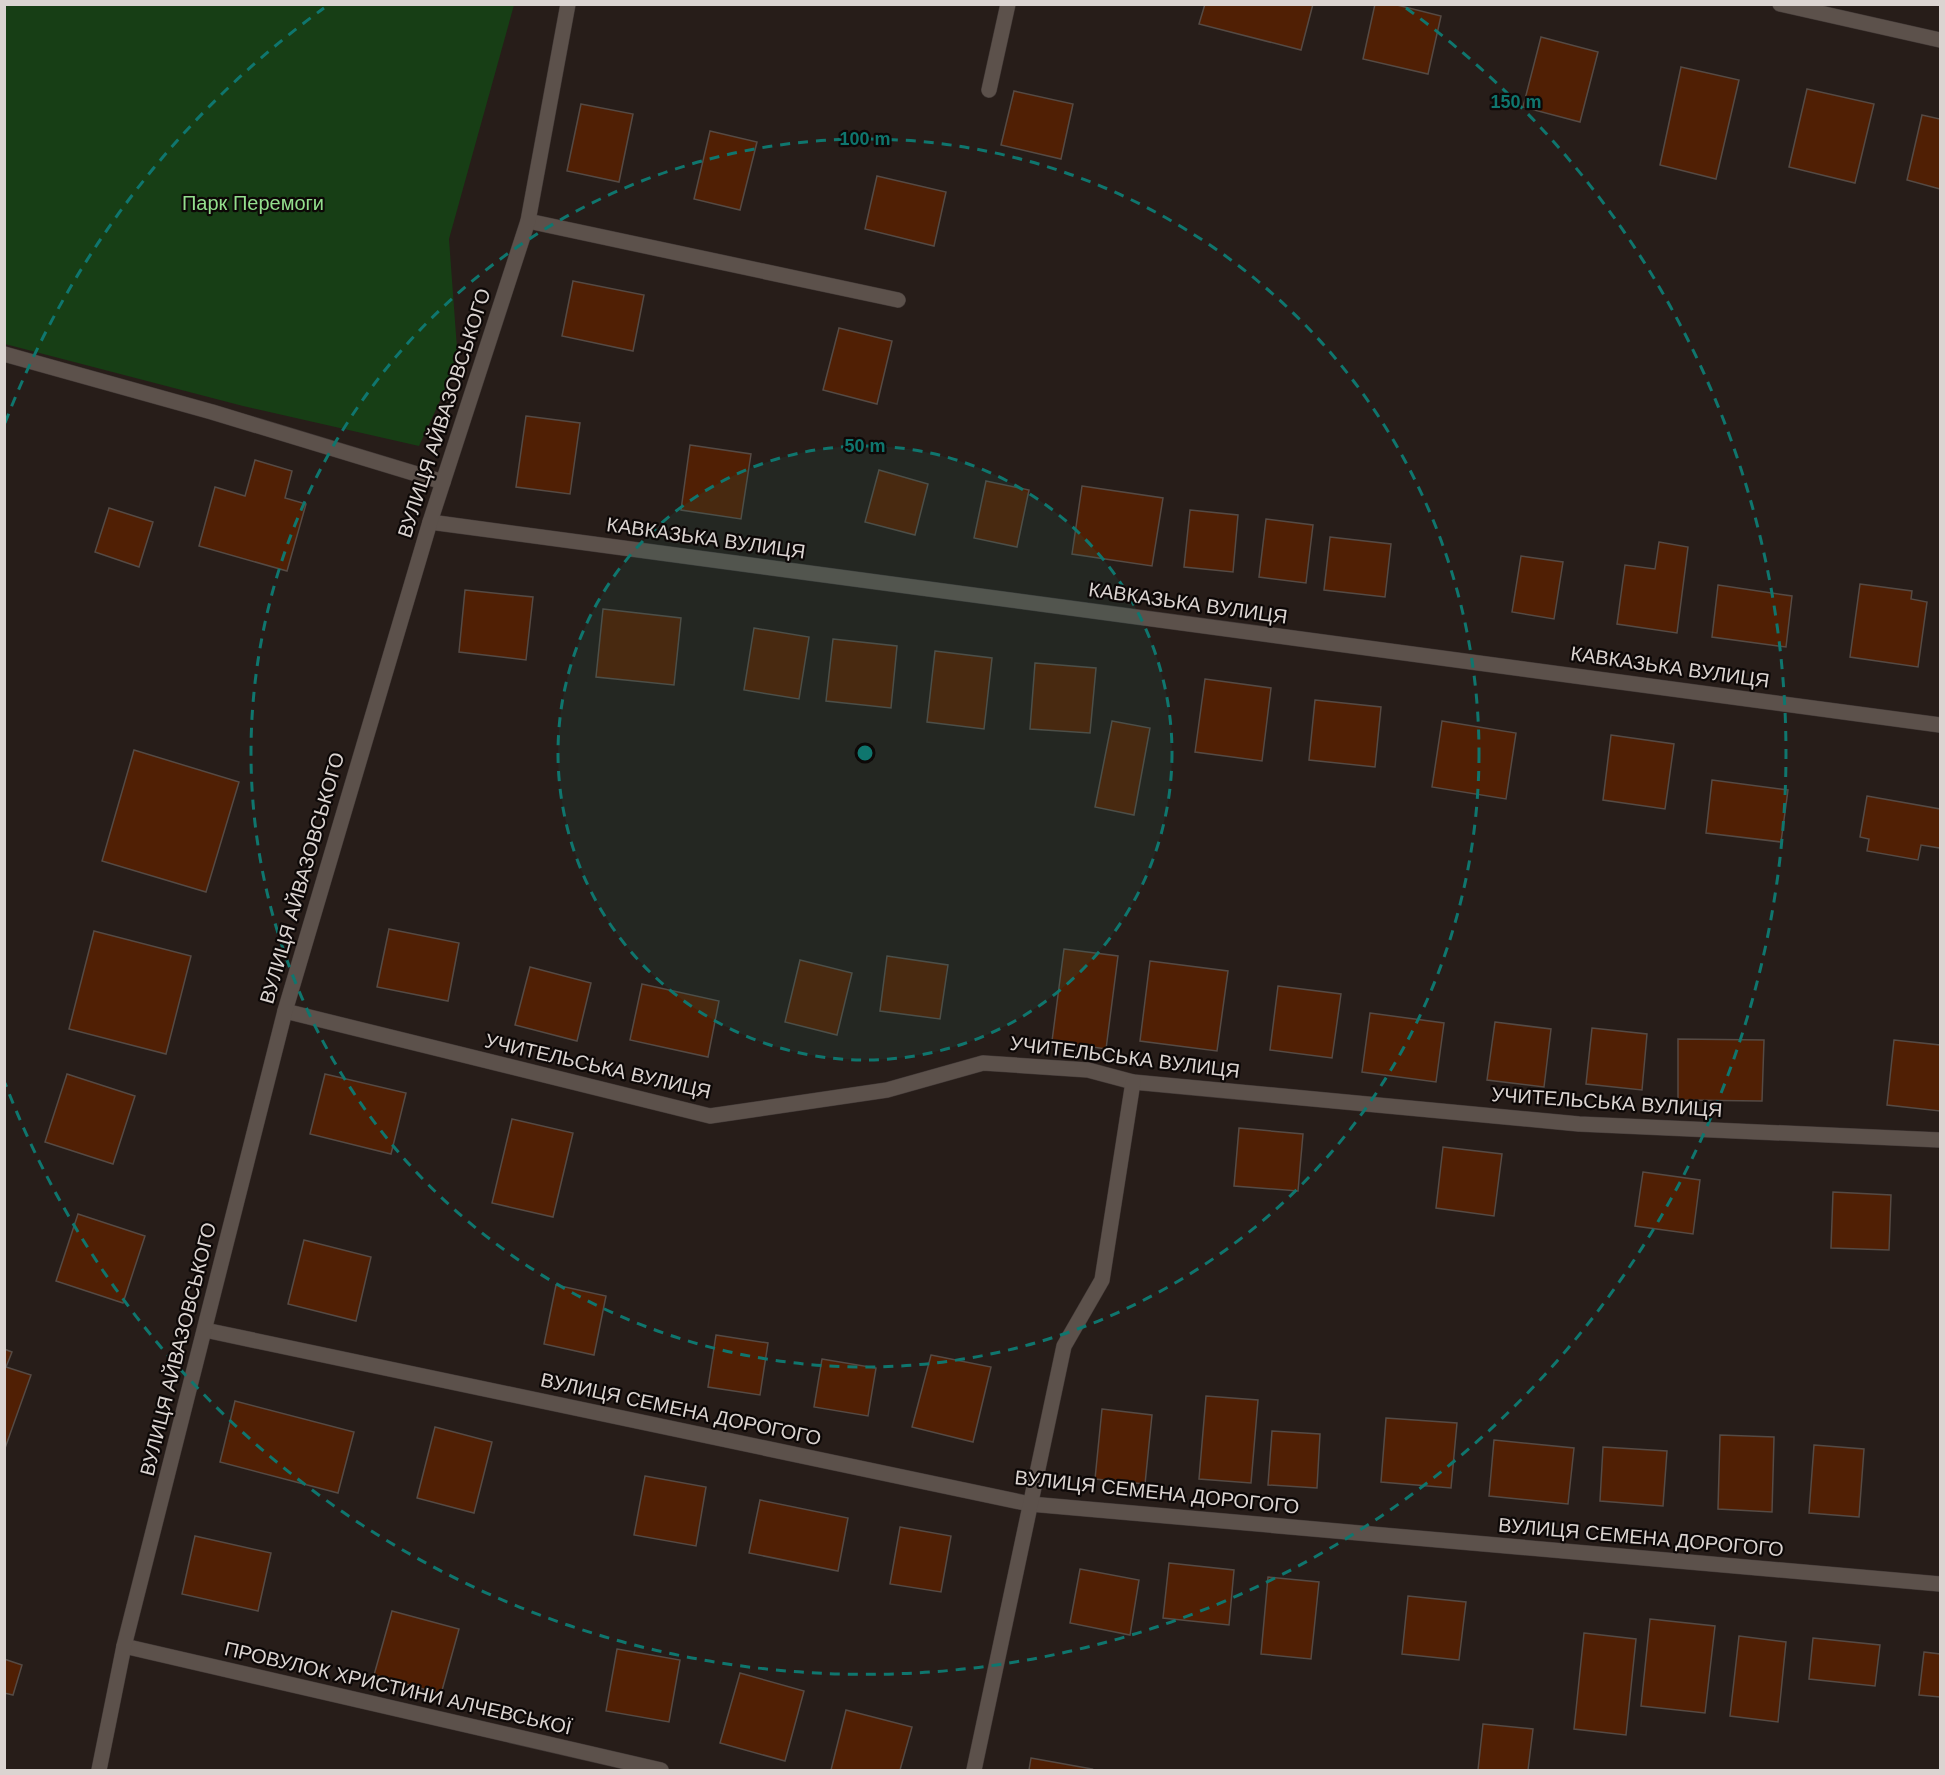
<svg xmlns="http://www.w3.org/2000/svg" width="1945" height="1775" viewBox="0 0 1945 1775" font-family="Helvetica,sans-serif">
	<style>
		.green { fill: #173e15 }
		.building { fill: #501f04; stroke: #554a44; stroke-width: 1.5 }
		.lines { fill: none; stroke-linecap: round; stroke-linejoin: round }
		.minor-casing { stroke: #413836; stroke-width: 16 }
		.minor { stroke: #5c514b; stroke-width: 15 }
		.ring { fill: none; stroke: #0f766e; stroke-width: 3; stroke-dasharray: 10 8 }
		.labels { text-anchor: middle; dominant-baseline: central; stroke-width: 4.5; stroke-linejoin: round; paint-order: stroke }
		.park-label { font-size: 20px; fill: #93de8d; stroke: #0d0807 }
		.street-label { font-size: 20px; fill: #dbd4d1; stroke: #0d0807 }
		.centre { fill: #0f766e; stroke: #0d0807; stroke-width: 3 }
		.ring-label { font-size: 18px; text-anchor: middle; font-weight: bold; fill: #0f766e; stroke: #0d0807; stroke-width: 4.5; stroke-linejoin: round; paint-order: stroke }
	</style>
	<rect width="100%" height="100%" fill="#271d19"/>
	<path class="green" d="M4 5H514L449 239 458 362 419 446 243 406 5 344Z"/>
	<g class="building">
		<path d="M1205 4H1313L1301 50 1199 24Z"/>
		<path d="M1375 4H1393L1441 16 1428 74 1363 59Z"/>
		<path d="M1541 37 1598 52 1580 122 1523 107Z"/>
		<path d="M1681 67 1739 80 1716 179 1660 165Z"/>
		<path d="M1807 89 1874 104 1855 183 1789 167Z"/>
		<path d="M1014 91 1073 104 1061 159 1001 145Z"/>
		<path d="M581 104 633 114 619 182 567 171Z"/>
		<path d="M1922 115 1940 119V189L1907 180Z"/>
		<path d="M710 131 757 142 740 210 694 199Z"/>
		<path d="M877 176 946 192 934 246 865 229Z"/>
		<path d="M573 281 644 295 633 351 562 336Z"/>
		<path d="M839 328 892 341 877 404 823 390Z"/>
		<path d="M526 416 580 423 570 494 516 487Z"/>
		<path d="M690 445 751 454 741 519 681 510Z"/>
		<path d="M255 460 292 471 285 498 306 504 287 571 199 546 215 487 245 496Z"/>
		<path d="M879 470 928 484 915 535 865 522Z"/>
		<path d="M986 481 1029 490 1017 547 974 538Z"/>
		<path d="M1082 486 1163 498 1152 566 1072 554Z"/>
		<path d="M109 508 153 522 139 567 95 552Z"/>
		<path d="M1190 510 1238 515 1233 572 1184 567Z"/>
		<path d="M1266 519 1313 525 1306 583 1259 577Z"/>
		<path d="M1330 537 1391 544 1385 597 1324 590Z"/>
		<path d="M1659 542 1688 547 1677 633 1617 624 1625 565 1655 569Z"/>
		<path d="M1521 556 1563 562 1554 619 1512 612Z"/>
		<path d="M1860 584 1912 591 1911 599 1927 602 1918 667 1850 657Z"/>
		<path d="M1718 585 1792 596 1786 647 1712 637Z"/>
		<path d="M465 590 533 597 526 660 459 652Z"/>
		<path d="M603 609 681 618 674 685 596 677Z"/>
		<path d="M754 628 809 637 799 699 744 690Z"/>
		<path d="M833 639 897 646 891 708 826 701Z"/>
		<path d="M935 651 992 658 984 729 927 722Z"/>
		<path d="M1035 663 1096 668 1090 733 1030 729Z"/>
		<path d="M1205 679 1271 688 1262 761 1195 752Z"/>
		<path d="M1315 700 1381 707 1375 767 1309 760Z"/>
		<path d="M1112 721 1150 728 1134 815 1095 807Z"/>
		<path d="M1442 721 1516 733 1506 799 1432 787Z"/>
		<path d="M1611 735 1674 744 1665 809 1603 800Z"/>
		<path d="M134 750 239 782 206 892 102 861Z"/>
		<path d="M1712 780 1788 790 1781 842 1706 833Z"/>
		<path d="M1867 796 1940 809V848L1921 845 1918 860 1867 851 1869 839 1860 837Z"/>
		<path d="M389 929 459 943 448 1001 377 987Z"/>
		<path d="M94 931 191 956 166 1054 69 1029Z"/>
		<path d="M1064 949 1118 956 1106 1049 1052 1041Z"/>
		<path d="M887 956 948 965 940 1019 880 1011Z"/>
		<path d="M800 960 852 973 837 1035 785 1022Z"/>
		<path d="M1150 961 1228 971 1217 1051 1140 1041Z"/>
		<path d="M530 967 591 983 577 1041 515 1025Z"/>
		<path d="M642 984 719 1001 708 1057 630 1040Z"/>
		<path d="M1278 986 1341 994 1332 1058 1270 1050Z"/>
		<path d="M1370 1013 1444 1023 1436 1082 1362 1072Z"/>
		<path d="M1495 1022 1551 1029 1544 1087 1487 1080Z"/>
		<path d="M1592 1028 1647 1034 1642 1090 1586 1084Z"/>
		<path d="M1678 1039 1764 1040 1762 1101 1678 1100Z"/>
		<path d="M1894 1040 1940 1045V1111L1887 1105Z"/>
		<path d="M67 1074 135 1096 113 1164 45 1142Z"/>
		<path d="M325 1074 406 1093 391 1154 310 1134Z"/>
		<path d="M512 1119 573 1133 553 1217 492 1203Z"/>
		<path d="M1239 1128 1303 1134 1298 1191 1234 1186Z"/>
		<path d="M1443 1147 1502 1154 1494 1216 1436 1208Z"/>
		<path d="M1643 1172 1700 1180 1693 1234 1635 1226Z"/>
		<path d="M1833 1192 1891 1195 1889 1250 1831 1248Z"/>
		<path d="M78 1214 145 1236 123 1303 56 1281Z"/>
		<path d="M304 1240 371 1257 356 1321 288 1304Z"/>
		<path d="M556 1285 606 1296 594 1355 544 1344Z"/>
		<path d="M716 1335 768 1343 760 1395 708 1387Z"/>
		<path d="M4 1349 12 1352 6 1367 31 1375 4 1451Z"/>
		<path d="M931 1355 991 1367 973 1442 912 1427Z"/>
		<path d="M822 1359 876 1368 868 1416 814 1407Z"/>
		<path d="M1206 1396 1258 1400 1251 1483 1199 1479Z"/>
		<path d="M235 1401 354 1432 338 1493 220 1462Z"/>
		<path d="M1102 1409 1152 1415 1145 1484 1095 1479Z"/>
		<path d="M1386 1418 1457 1423 1451 1488 1381 1482Z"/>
		<path d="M435 1427 492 1442 474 1513 417 1498Z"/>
		<path d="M1272 1431 1320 1434 1317 1488 1268 1485Z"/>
		<path d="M1720 1435 1774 1437 1772 1512 1718 1509Z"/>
		<path d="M1494 1440 1574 1448 1568 1504 1489 1496Z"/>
		<path d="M1814 1445 1864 1449 1859 1517 1809 1513Z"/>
		<path d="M1603 1447 1667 1451 1663 1506 1600 1501Z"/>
		<path d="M645 1476 706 1487 696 1546 634 1535Z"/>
		<path d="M760 1500 848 1518 838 1571 749 1553Z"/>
		<path d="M900 1527 951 1536 941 1592 890 1584Z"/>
		<path d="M195 1536 271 1553 258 1611 182 1594Z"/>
		<path d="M1169 1563 1234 1570 1229 1625 1163 1618Z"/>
		<path d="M1080 1569 1139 1580 1130 1635 1070 1623Z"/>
		<path d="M1268 1577 1319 1582 1311 1659 1261 1654Z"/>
		<path d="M1408 1596 1466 1602 1459 1660 1402 1654Z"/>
		<path d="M392 1611 459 1629 441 1694 374 1675Z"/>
		<path d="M1650 1619 1715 1626 1705 1713 1641 1706Z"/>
		<path d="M1584 1633 1636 1639 1626 1735 1574 1729Z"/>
		<path d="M1739 1636 1786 1642 1778 1722 1730 1716Z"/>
		<path d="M1813 1638 1880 1645 1875 1686 1809 1679Z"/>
		<path d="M617 1649 680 1660 669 1722 606 1711Z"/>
		<path d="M1924 1652 1940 1654V1697L1919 1695Z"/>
		<path d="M4 1659 22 1665 13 1695 4 1693Z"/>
		<path d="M740 1673 804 1691 785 1761 720 1743Z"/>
		<path d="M846 1710 912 1727 900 1770H831Z"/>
		<path d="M1483 1724 1533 1729 1528 1770H1478Z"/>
		<path d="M1031 1758 1092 1769 1091 1770H1029Z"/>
	</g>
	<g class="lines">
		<g class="minor-casing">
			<g id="minor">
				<path d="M1780 4 1940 40"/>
				<path d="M989 90 1008 4"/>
				<path d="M528 221 898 300"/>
				<path d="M4 354 212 412 443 482"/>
				<path d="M430 522 1940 725"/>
				<path d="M285 1011 710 1116 887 1090 983 1063 1088 1070 1133 1082 1579 1124 1940 1140"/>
				<path d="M205 1330 1030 1504 1940 1584"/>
				<path d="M124 1646 661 1770"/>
				<path d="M99 1770 124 1646 285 1011 430 522 528 221 568 4"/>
				<path d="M974 1770 1064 1346 1102 1280 1133 1082"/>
			</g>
		</g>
		<use href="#minor" class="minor"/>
	</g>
	<circle cx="865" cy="753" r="307" fill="#0f766e" fill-opacity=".12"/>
	<g class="ring">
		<circle cx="865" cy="753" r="307"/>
		<circle cx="865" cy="753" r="614"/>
		<path d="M5 423A921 921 0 0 1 324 8M1406 8A921 921 0 1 1 5 1083"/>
	</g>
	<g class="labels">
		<g class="park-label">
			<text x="253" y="203">Парк Перемоги</text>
		</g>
		<g class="street-label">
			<text transform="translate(444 413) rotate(-72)">ВУЛИЦЯ АЙВАЗОВСЬКОГО</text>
			<text transform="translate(706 538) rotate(8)">КАВКАЗЬКА ВУЛИЦЯ</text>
			<text transform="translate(1188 603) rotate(8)">КАВКАЗЬКА ВУЛИЦЯ</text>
			<text transform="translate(1670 667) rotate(8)">КАВКАЗЬКА ВУЛИЦЯ</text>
			<text transform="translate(302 878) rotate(-74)">ВУЛИЦЯ АЙВАЗОВСЬКОГО</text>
			<text transform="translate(1125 1057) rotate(7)">УЧИТЕЛЬСЬКА ВУЛИЦЯ</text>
			<text transform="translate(598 1066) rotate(13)">УЧИТЕЛЬСЬКА ВУЛИЦЯ</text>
			<text transform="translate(1607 1102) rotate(4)">УЧИТЕЛЬСЬКА ВУЛИЦЯ</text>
			<text transform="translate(178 1349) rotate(-76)">ВУЛИЦЯ АЙВАЗОВСЬКОГО</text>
			<text transform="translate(681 1409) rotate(12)">ВУЛИЦЯ СЕМЕНА ДОРОГОГО</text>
			<text transform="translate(1157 1492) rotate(6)">ВУЛИЦЯ СЕМЕНА ДОРОГОГО</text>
			<text transform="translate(1641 1537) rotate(5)">ВУЛИЦЯ СЕМЕНА ДОРОГОГО</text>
			<text transform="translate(398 1688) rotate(13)">ПРОВУЛОК ХРИСТИНИ АЛЧЕВСЬКОЇ</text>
		</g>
	</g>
	<circle cx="865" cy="753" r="9" class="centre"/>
	<g class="ring-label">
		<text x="1516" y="108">150 m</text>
		<text x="865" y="145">100 m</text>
		<text x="865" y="452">50 m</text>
	</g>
	<rect width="1945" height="1775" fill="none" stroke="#dbd4d1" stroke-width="12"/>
</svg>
